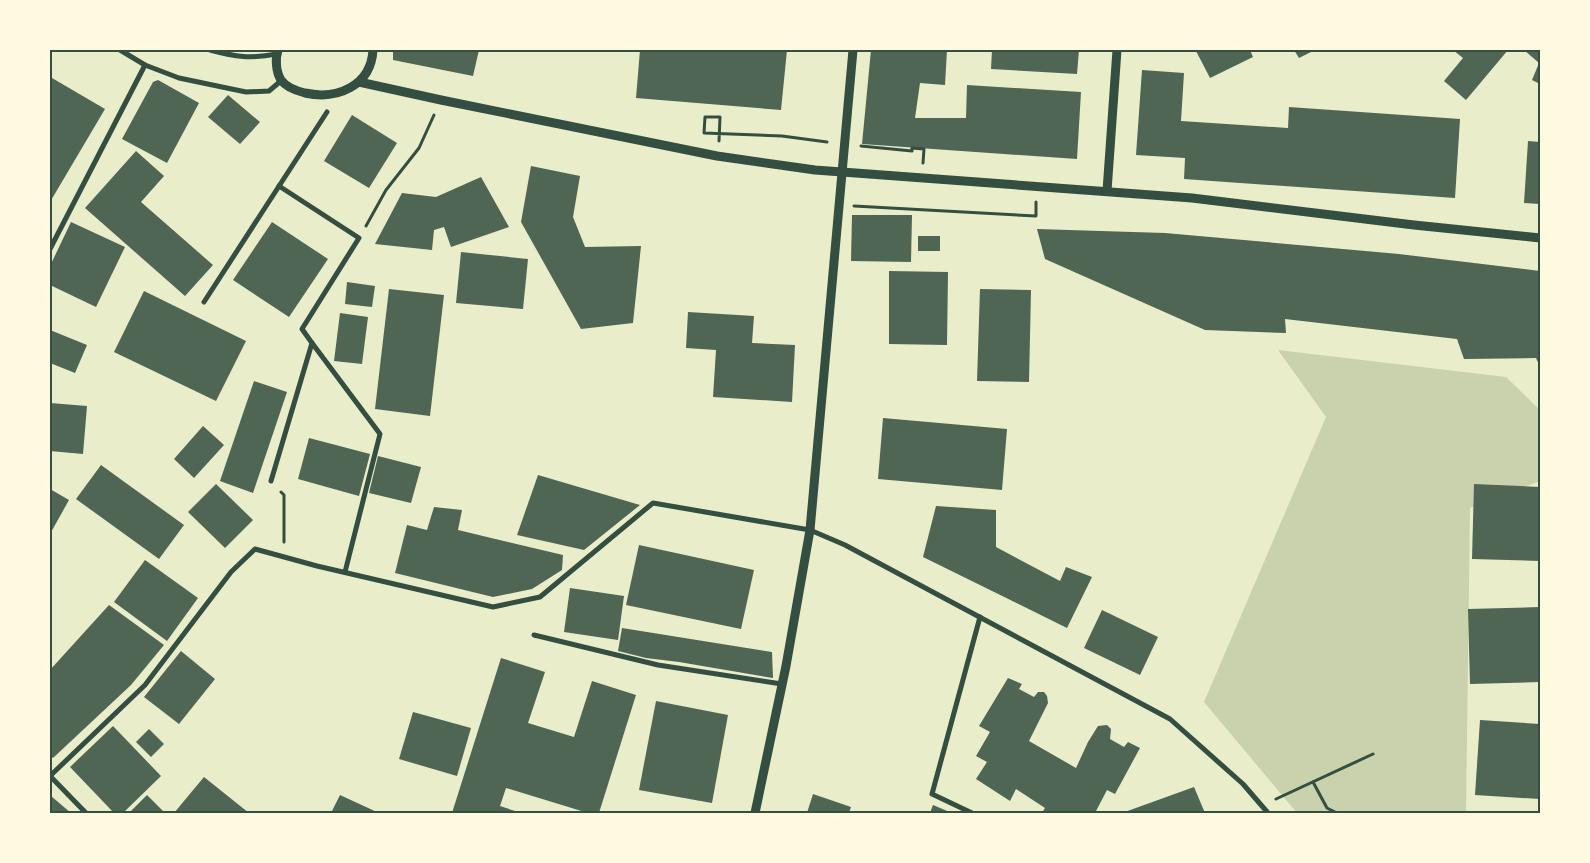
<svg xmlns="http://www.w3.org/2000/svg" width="1590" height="863" viewBox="0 0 1590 863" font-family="'Golos Text',sans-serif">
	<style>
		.green { fill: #cad2ad }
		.building { fill: #4f6655 }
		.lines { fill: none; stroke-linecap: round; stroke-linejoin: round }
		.path { stroke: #344e41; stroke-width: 3 }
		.minor { stroke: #344e41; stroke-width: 5 }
		.tertiary { stroke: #344e41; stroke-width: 9 }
		.neatline { fill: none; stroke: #344e41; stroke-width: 2 }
	</style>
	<rect width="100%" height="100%" fill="#e9edc9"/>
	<path class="green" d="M1278 350 1506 377 1540 410V481L1470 508 1466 813H1297L1204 702 1326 417Z"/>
	<g class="building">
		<path d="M393 50H479L473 76 393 60Z"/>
		<path d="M640 50H787L781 110 636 98Z"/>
		<path d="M871 50H947L945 85 920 83 915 118H966L967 85 1081 92 1077 159 862 144Z"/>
		<path d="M992 50H1079L1077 74 991 69Z"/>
		<path d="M1198 50H1250L1253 57 1210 78 1196 51Z"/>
		<path d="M1294 50H1315L1299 58Z"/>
		<path d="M1453 50H1508L1466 100 1444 81 1463 58Z"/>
		<path d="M1524 50H1540V84L1532 80 1539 63Z"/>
		<path d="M1142 70 1184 73 1181 121 1288 128 1289 107 1460 119 1455 198 1184 179 1185 158 1136 155Z"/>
		<path d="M52 78 105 109 50 202V81Z"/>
		<path d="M158 80 199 103 167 163 122 139 153 82Z"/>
		<path d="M228 95 260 122 240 144 208 117Z"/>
		<path d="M352 115 397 143 369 188 324 161Z"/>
		<path d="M1528 141 1540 142V204L1524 203Z"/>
		<path d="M136 151 164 176 141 202 213 265 185 296 85 208Z"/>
		<path d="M531 166 580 176 573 217 585 247 641 246 633 323 581 329 521 222Z"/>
		<path d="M481 177 509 227 451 247 444 227 434 230 432 250 375 244 402 193 436 197Z"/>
		<path d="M852 215H912L911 262 851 261Z"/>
		<path d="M71 222 125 247 96 307 50 285V266Z"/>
		<path d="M272 222 328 259 289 317 233 280Z"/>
		<path d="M1037 229 1165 233 1399 254 1540 271V367L1536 358 1464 359 1457 339 1285 319 1286 333 1205 330 1045 259Z"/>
		<rect x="918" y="236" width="22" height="15"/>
		<path d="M461 252 528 259 523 309 456 303Z"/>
		<path d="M889 271 948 272 947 345 889 344Z"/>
		<path d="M347 282 375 286 372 307 345 304Z"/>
		<path d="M389 289 444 295 430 416 375 409Z"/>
		<path d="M980 289 1031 290 1029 382 977 381Z"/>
		<path d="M144 291 246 341 216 401 114 352Z"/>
		<path d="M688 312 754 316 752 343 795 345 792 402 713 397 716 350 686 348Z"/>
		<path d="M340 313 368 317 362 364 334 361Z"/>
		<path d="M50 330 87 345 75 373 50 363Z"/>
		<path d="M254 381 287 392 253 493 220 481Z"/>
		<path d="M50 403 87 406 83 454 50 451Z"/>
		<path d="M883 418 1007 429 1002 490 878 479Z"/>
		<path d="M203 426 224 445 194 478 174 459Z"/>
		<path d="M309 438 370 454 359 496 298 479Z"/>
		<path d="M378 456 421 467 411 503 369 493Z"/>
		<path d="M101 465 184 525 159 559 76 499Z"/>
		<path d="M538 475 640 505 584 550 517 535Z"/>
		<path d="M216 484 253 520 225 548 188 512Z"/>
		<path d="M1474 484 1540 487V561L1472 559Z"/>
		<path d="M50 489 69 500 50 534Z"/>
		<path d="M936 506 996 510V547L1060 581 1066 567 1092 577 1067 628 923 557Z"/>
		<path d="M434 507 462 510 458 530 563 555 562 570 532 589 493 597 395 573 407 525 427 530Z"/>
		<path d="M639 545 754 570 741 629 626 605Z"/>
		<path d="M145 560 198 598 167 641 114 602Z"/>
		<path d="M570 588 624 596 618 640 564 632Z"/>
		<path d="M109 605 164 645 131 685 53 758 50 755V670Z"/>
		<path d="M1540 607V682L1470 684 1468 609Z"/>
		<path d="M1102 610 1158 637 1140 675 1084 648Z"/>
		<path d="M622 628 772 652 773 678 679 662 646 658 618 651Z"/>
		<path d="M181 651 215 679 179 724 144 697Z"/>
		<path d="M501 658 545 672 528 723 574 737 592 681 636 695 599 813H588L506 788 500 806 521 813H452Z"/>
		<path d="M1008 678 1022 684 1019 689 1034 697 1038 692H1044L1047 696 1048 703 1029 741 1076 768 1088 742 1098 726 1107 725 1111 729 1110 739 1124 747 1128 742 1140 748 1115 794 1107 790 1095 813H1042L1045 808 1016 789 1010 801 976 779 987 762 976 756 990 732 979 726Z"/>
		<path d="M656 701 728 715 712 803 639 790Z"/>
		<path d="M413 712 471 728 457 776 399 759Z"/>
		<path d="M1480 720 1540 724V799L1475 795Z"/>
		<path d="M113 726 161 776 123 813H114L70 767Z"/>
		<path d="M149 729 164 744 151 757 136 742Z"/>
		<path d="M204 777 249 813H174Z"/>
		<path d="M1194 787 1205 813H1122Z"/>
		<path d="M813 794 851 807 849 813H807Z"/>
		<path d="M147 795 163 811 161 813H129Z"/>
		<path d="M340 795 379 813H331Z"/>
		<path d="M51 796 71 813H50V798Z"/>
		<path d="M933 805 952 813H930Z"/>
	</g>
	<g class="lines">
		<g class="path">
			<path d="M719 141 720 117H705L704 133 782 136 827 142"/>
			<path d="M861 146 912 151V148L924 149 923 163"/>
			<path d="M854 206 1036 216V202"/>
			<path d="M366 226 386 190 419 148 434 115"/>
			<path d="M281 492 284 495V542"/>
			<path d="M1313 782 1327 808 1337 813"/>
			<path d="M1276 799 1373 754"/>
		</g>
		<g class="minor">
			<path d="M120 50 145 65 179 78 246 92 269 91 282 80"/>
			<path d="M210 50C236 57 250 59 277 54"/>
			<path d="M50 249 145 65"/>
			<path d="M204 302 327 112"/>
			<path d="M312 343 380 434 345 572"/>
			<path d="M271 481 312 343 302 329 359 238 279 186"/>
			<path d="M534 635 658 665 782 684"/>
			<path d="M50 776 145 685 231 572 255 549 317 566 493 607 540 597 653 503 810 530 845 545 1170 719 1243 784 1268 813"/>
			<path d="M50 776 86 813"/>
			<path d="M972 813 932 794 980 617"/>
		</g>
		<g class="tertiary">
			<path d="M278 50C275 59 276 72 281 80 286 87 297 91 305 93 337 100 371 86 373 50"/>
			<path d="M359 82 441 100 717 156 815 170 1192 198 1414 225 1540 238"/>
			<path d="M1107 191 1117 50"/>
			<path d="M755 813 786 666 810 530 853 50"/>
		</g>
	</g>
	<rect width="1590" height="863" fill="none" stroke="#fefae0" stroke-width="102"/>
	<rect x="51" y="51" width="1488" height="761" class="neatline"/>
</svg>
